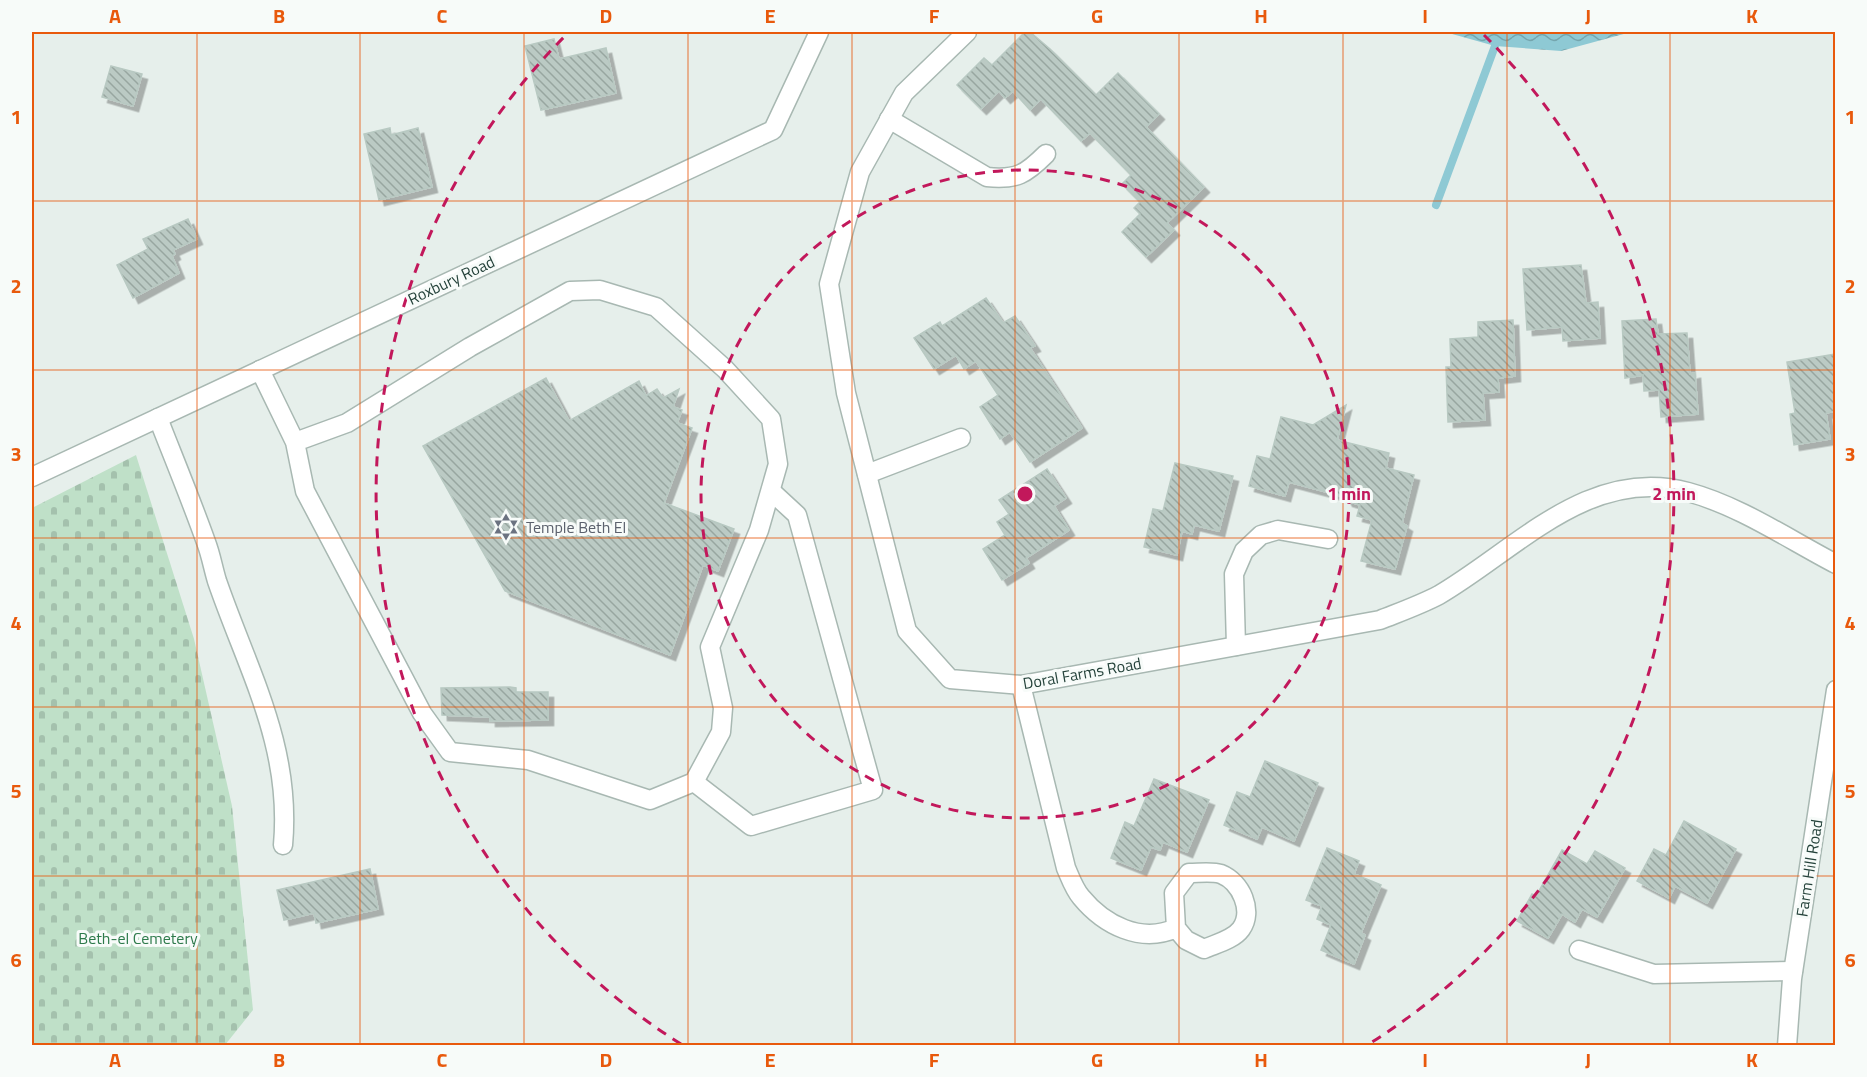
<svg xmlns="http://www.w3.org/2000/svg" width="1867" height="1077" viewBox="0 0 1867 1077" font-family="'Titillium Web',sans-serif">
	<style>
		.cemetery { fill: url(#cemetery-stones) }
		.water { fill: url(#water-waves) }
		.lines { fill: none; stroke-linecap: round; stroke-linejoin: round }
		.stream { stroke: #8ec9d4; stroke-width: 8 }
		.building { fill: url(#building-back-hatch); stroke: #b8c9c2; stroke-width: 1.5; filter: url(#shadow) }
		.minor-casing { stroke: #a8b8b2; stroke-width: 21 }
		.minor { stroke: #fff; stroke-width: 18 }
		.grid { fill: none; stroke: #e8590c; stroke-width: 1.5; stroke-opacity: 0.55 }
		.ring { fill: none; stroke: #c2185b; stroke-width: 3; stroke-dasharray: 10 8 }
		.labels { text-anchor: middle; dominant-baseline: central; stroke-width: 6; stroke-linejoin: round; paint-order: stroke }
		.street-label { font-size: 16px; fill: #24423a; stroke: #f7fbf9 }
		.worship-label { font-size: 16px; fill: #5b616d; stroke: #f7fbf9; text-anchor: start }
		.park-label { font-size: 16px; fill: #2d7a4b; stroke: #f7fbf9 }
		.centre { fill: #c2185b; stroke: #f7fbf9; stroke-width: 3 }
		.ring-label { font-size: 18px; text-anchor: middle; font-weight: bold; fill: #c2185b; stroke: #f7fbf9; stroke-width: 6; stroke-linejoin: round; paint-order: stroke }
		.neatline { fill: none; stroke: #e8590c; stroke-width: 2 }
		.grid-label { font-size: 20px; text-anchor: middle; font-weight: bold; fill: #e8590c }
	</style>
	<defs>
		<pattern id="cemetery-stones" width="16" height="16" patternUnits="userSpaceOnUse" patternTransform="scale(1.5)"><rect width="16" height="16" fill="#bfe0c8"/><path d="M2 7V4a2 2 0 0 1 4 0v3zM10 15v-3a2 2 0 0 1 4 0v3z" fill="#a4c1ad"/></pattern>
		<pattern id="water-waves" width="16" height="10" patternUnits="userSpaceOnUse" patternTransform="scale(1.5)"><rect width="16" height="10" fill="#8ec9d4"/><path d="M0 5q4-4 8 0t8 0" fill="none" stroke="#74a5ad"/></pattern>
		<pattern id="building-back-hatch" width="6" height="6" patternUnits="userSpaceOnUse" patternTransform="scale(1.5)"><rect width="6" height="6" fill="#bbcac4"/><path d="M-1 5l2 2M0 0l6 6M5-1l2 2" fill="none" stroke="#98a6a0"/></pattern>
		<filter id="shadow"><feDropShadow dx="5.5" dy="5.5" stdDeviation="0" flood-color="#0004"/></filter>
	</defs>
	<rect width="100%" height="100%" fill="#e6efeb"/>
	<path class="cemetery" d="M136 455 194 639 232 806 253 1010 225 1045H32V508Z"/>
	<path class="water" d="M1445 32H1631L1561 51 1495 46Z"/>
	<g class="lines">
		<path class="stream" d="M1436 205 1495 46"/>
	</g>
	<g class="building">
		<path d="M1025 32H1030L1050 49 1096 95 1118 73 1159 114 1146 127 1204 187 1167 223 1174 230 1146 257 1122 232 1140 214 1134 208 1140 202 1122 184 1131 175 1090 133 1081 141 1041 99 1030 110 1013 91 1005 98 999 91 981 109 957 85 984 58 992 65Z"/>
		<path d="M554 39 559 59 606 48 616 93 541 110 525 46Z"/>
		<path d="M111 66 142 74 133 106 102 97Z"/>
		<path d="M390 128 391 135 418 128 432 187 379 200 364 134Z"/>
		<path d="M188 219 197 239 173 250 175 254 172 256 179 273 133 298 117 265 148 249 143 239Z"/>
		<path d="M1581 265 1586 303 1598 302 1600 338 1563 341 1562 327 1527 330 1523 269Z"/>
		<path d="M986 298 1003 323 1015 316 1035 346 1030 348 1082 428 1030 462 1010 432 1000 439 980 407 998 395 976 361 964 369 956 355 934 369 914 338 940 322 942 326Z"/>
		<path d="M1656 319 1658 334 1687 333 1690 374 1695 373 1698 414 1661 417 1659 390 1644 391 1643 375 1625 378 1622 321Z"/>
		<path d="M1513 320 1515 376 1498 378 1499 392 1483 393 1485 420 1448 422 1446 367H1451L1450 339 1478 337V322Z"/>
		<path d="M1836 354V411L1826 413 1830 439 1794 445 1790 414 1795 413 1787 362Z"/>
		<path d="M546 378 569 421 639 381 646 396 657 389 663 398 679 389 673 407 682 410 677 423 692 428 664 503 734 529 718 571 703 565 670 655 505 591 423 446Z"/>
		<path d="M1346 405 1337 440 1389 453 1386 468 1414 475 1402 523 1407 526 1395 569 1361 561 1372 520 1357 516 1360 505 1347 501 1345 497 1289 482 1285 496 1249 486 1257 456 1270 459 1281 417 1313 425Z"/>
		<path d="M1175 463 1233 476 1219 531 1194 525 1192 534 1182 531 1177 555 1144 547 1153 509 1163 511Z"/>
		<path d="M1047 469 1066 498 1054 506 1069 530 1026 558 1029 563 1002 580 983 549 1005 535 997 522 1009 514 999 500Z"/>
		<path d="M510 687 516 688V692H548V720L490 721V717L442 715 441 688Z"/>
		<path d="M1265 761 1318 783 1294 841 1262 827 1257 839 1224 825 1237 792 1250 797Z"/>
		<path d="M1154 779 1209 800 1187 852 1163 842 1160 850 1151 847 1141 870 1111 858 1125 822 1134 826Z"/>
		<path d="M1684 821 1736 849 1707 903 1675 886 1669 898 1637 881 1654 849 1666 855Z"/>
		<path d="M1327 848 1359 861 1354 874 1381 885 1361 933 1365 935 1354 964 1321 950 1331 925 1317 919 1322 906 1306 900Z"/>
		<path d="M1562 850 1587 864 1595 851 1625 868 1597 917 1582 909 1575 922 1562 914 1548 938 1517 921 1532 894 1536 896Z"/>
		<path d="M370 869 378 909 316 923 314 913 284 920 277 890Z"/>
	</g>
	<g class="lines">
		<g class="minor-casing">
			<g id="minor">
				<path d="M967 32 904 93 860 172 829 284 846 393 907 631 950 679 1021 685 1380 620C1400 612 1420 605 1439 595 1516 550 1590 465 1688 492 1740 506 1788 539 1836 564"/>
				<path d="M889 119 987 177C1017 180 1026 174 1046 154"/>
				<path d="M260 370 295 442 305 491 422 713 450 752 528 760 650 800 694 782 721 732 723 708 710 647 759 530 778 464 771 419 725 369 656 307 600 290 570 291 470 347 347 423 295 442"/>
				<path d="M158 418C174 459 191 500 206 542 211 555 213 568 217 581 248 671 292 746 283 845"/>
				<path d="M867 474 961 438"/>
				<path d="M32 477 773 130 819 32"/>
				<path d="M1236 646 1234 574 1244 551 1261 535 1278 530 1328 539"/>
				<path d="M1021 685 1066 868C1070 877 1074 889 1081 897 1104 925 1141 944 1176 928L1174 893 1189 873C1199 873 1212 871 1221 874 1241 882 1254 911 1241 929 1233 940 1215 944 1204 949L1186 940 1176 928"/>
				<path d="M694 782 751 826 873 790 797 515 771 491"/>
				<path d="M1579 950 1654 974 1793 971"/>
				<path d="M1787 1046 1792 979 1836 690"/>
			</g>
		</g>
		<use href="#minor" class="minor"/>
	</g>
	<path class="grid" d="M197 32V1046M360 32V1046M524 32V1046M688 32V1046M852 32V1046M1015 32V1046M1179 32V1046M1343 32V1046M1507 32V1046M1670 32V1046M32 201H1836M32 370H1836M32 538H1836M32 707H1836M32 876H1836"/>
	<g class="ring">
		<circle cx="1025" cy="494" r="324"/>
		<path d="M681 1044A649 649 0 0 1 566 35M1484 35A649 649 0 0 1 1369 1044"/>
	</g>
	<defs>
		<g id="synagogue-bare" transform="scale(2.07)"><path d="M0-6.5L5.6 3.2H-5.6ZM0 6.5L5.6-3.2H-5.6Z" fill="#6b7280" stroke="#f7fbf9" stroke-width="2.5" paint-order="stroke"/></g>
	</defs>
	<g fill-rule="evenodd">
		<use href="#synagogue-bare" x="506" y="527"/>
	</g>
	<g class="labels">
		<g class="street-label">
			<text transform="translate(451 280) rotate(-25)">Roxbury Road</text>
			<text transform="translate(1082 673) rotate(-10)">Doral Farms Road</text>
			<text transform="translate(1809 868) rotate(-81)">Farm Hill Road</text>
		</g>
		<g class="worship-label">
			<text x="526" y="527">Temple Beth El</text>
		</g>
		<g class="park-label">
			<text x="138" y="938">Beth-el Cemetery</text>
		</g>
	</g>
	<circle cx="1025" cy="494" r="9" class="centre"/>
	<g class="ring-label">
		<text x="1349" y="500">1 min</text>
		<text x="1674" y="500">2 min</text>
	</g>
	<rect width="1867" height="1077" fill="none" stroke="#f7fbf9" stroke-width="66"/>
	<rect x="33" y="33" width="1801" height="1011" class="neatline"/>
	<g class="grid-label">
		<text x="115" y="23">A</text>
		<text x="279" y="23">B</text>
		<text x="442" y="23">C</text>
		<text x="606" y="23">D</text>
		<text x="770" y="23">E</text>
		<text x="934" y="23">F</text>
		<text x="1097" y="23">G</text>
		<text x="1261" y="23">H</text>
		<text x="1425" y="23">I</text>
		<text x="1588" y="23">J</text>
		<text x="1752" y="23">K</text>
		<text x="16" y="124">1</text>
		<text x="1850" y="124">1</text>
		<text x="16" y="293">2</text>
		<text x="1850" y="293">2</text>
		<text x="16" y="461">3</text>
		<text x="1850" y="461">3</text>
		<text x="16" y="630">4</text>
		<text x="1850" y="630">4</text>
		<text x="16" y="798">5</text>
		<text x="1850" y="798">5</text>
		<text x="16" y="967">6</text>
		<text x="1850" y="967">6</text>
		<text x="115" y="1067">A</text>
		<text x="279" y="1067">B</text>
		<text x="442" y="1067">C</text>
		<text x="606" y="1067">D</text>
		<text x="770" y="1067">E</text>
		<text x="934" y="1067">F</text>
		<text x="1097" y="1067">G</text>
		<text x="1261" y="1067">H</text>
		<text x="1425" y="1067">I</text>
		<text x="1588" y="1067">J</text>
		<text x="1752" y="1067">K</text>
	</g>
</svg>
